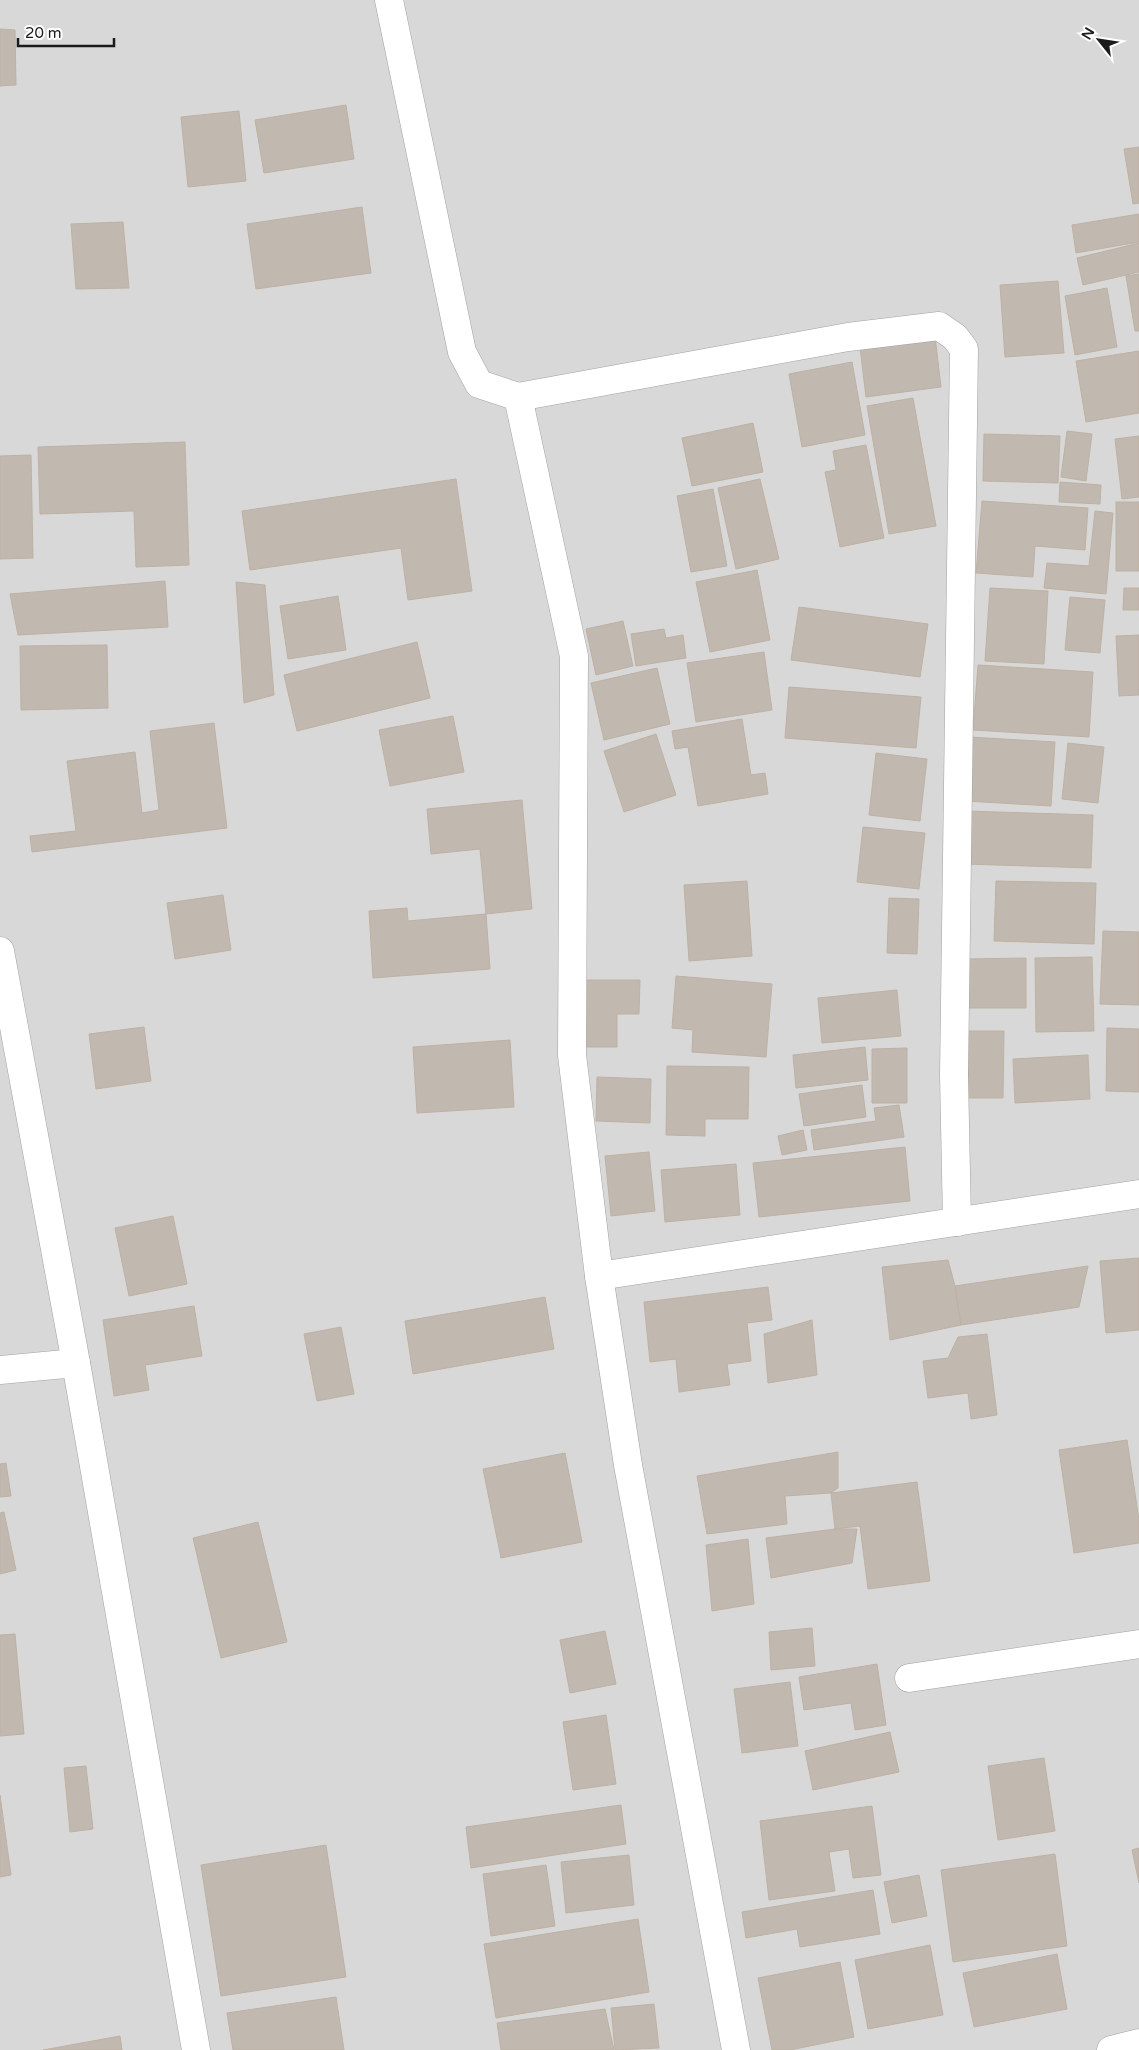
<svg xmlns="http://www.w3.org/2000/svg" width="1139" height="2050" viewBox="0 0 1139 2050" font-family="'Varela Round',sans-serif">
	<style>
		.residential { fill: #d9d8d8 }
		.building { fill: #c1b8b0; stroke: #beb1a3 }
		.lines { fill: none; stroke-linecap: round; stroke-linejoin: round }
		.minor-casing { stroke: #a2a2a2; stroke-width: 29 }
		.minor { stroke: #fff; stroke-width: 28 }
	</style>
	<rect width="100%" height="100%" fill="#ede9e0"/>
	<rect class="residential" x="0" y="0" width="1139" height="2050"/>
	<g class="building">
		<path d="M0 29 15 30 16 85 0 86Z"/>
		<path d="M346 105 354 159 264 173 255 120Z"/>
		<path d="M239 111 246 181 188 187 181 117Z"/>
		<path d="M1139 147V203L1133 204 1124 149Z"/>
		<path d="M362 207 371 273 256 289 247 224Z"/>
		<path d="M1139 214V242L1076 253 1072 225Z"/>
		<path d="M123 222 129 288 76 289 71 224Z"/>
		<path d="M1139 243V272L1083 285 1077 258Z"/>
		<path d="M1139 274V331H1135L1126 276Z"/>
		<path d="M1058 281 1064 353 1005 357 1000 285Z"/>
		<path d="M1107 288 1117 347 1075 355 1065 296Z"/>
		<path d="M935 336 941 387 866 397 860 347Z"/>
		<path d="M1139 351V413L1086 422 1076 361Z"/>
		<path d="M852 362 865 435 802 447 789 374Z"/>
		<path d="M913 398 936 526 889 534 867 406Z"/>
		<path d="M753 423 763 472 692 486 682 438Z"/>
		<path d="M1067 431 1092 434 1086 481 1061 477Z"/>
		<path d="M984 434 1060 436 1058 483 983 481Z"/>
		<path d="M1139 436V497L1122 499 1115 439Z"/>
		<path d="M185 442 189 565 136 567 134 511 40 514 38 447Z"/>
		<path d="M866 445 884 538 840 547 825 472 836 470 833 451Z"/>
		<path d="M31 455 33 558 0 559V456Z"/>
		<path d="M456 479 472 591 408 600 401 548 250 570 242 511Z"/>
		<path d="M760 479 779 559 736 569 718 488Z"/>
		<path d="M1060 482 1101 485 1100 504 1059 502Z"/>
		<path d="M713 489 727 566 691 572 677 496Z"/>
		<path d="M982 501 1088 508 1085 550 1035 546 1033 577 976 573Z"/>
		<rect x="1116" y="502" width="23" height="69"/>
		<path d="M1095 511 1113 513 1106 594 1044 588 1047 563 1089 566Z"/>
		<path d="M757 570 770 640 710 652 696 582Z"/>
		<path d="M165 581 168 627 18 635 10 594Z"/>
		<path d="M236 582 265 585 274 695 244 703Z"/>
		<path d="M990 588 1048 591 1044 664 985 661Z"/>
		<path d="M1124 588H1139V610H1123Z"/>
		<path d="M338 596 346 650 288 659 280 606Z"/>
		<path d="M1070 597 1105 600 1100 653 1065 650Z"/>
		<path d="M799 607 928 624 920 677 791 660Z"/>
		<path d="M623 621 633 666 596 675 586 629Z"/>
		<path d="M664 629 666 638 683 635 686 658 636 666 631 634Z"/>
		<path d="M1139 635V695L1119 696 1116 636Z"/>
		<path d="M417 642 430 698 297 731 284 675Z"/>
		<path d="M107 645 108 708 21 710 20 646Z"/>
		<path d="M764 652 772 710 696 722 687 663Z"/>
		<path d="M978 665 1093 672 1089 737 973 730Z"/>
		<path d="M657 668 670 724 604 740 591 683Z"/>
		<path d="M789 687 921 697 916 748 785 738Z"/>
		<path d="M453 716 464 772 390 786 379 730Z"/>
		<path d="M742 719 751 775 765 773 768 794 698 806 688 747 675 749 672 731Z"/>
		<path d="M214 723 227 828 32 852 30 836 76 831 67 761 135 752 142 813 159 810 150 731Z"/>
		<path d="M656 734 676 795 624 812 604 751Z"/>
		<path d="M969 737 1055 742 1051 806 965 801Z"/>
		<path d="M1068 743 1104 747 1098 803 1062 799Z"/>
		<path d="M876 753 927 759 920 821 869 815Z"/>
		<path d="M522 800 532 909 486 914 480 849 431 854 427 809Z"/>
		<path d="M966 811 1093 815 1091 868 964 864Z"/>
		<path d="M863 827 925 833 919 889 857 882Z"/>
		<path d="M747 881 752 956 689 961 684 885Z"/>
		<path d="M996 881 1096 883 1094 944 994 941Z"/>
		<path d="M223 895 231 950 175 959 167 903Z"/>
		<path d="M889 898 919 899 917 954 887 953Z"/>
		<path d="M407 908 408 921 486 914 490 969 373 978 369 911Z"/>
		<path d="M1103 931 1139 932V1005L1100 1004Z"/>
		<path d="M1092 957 1094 1031 1036 1032 1035 958Z"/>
		<path d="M1026 958V1008H966V959Z"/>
		<path d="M676 976 772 984 766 1057 692 1052 693 1030 672 1028Z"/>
		<path d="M581 980H640L639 1014H617V1047H581Z"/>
		<path d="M897 990 901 1036 822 1043 818 998Z"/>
		<path d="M144 1027 151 1081 96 1089 89 1034Z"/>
		<path d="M1107 1028 1139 1029V1092L1106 1091Z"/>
		<path d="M964 1031H1004L1003 1098H964Z"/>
		<path d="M510 1040 514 1107 417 1113 413 1047Z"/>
		<path d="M865 1047 868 1080 796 1088 793 1055Z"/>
		<path d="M907 1048V1103H872V1049Z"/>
		<path d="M1088 1055 1090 1099 1015 1103 1013 1059Z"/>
		<path d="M667 1066 749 1067 748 1119H705V1136L666 1135Z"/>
		<path d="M597 1077 651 1079 650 1123 596 1121Z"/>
		<path d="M862 1085 866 1117 804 1126 799 1094Z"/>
		<path d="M899 1105 904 1137 814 1150 811 1130 876 1121 874 1108Z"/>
		<path d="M803 1130 807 1150 782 1155 778 1136Z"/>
		<path d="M905 1147 910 1201 759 1217 753 1163Z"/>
		<path d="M649 1152 655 1211 611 1216 605 1156Z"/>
		<path d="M736 1164 740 1215 665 1222 661 1170Z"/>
		<path d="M173 1216 187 1284 129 1296 115 1228Z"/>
		<path d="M1139 1258V1330L1106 1333 1100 1261Z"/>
		<path d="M948 1260 955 1286 961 1325 890 1340 882 1267Z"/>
		<path d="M1088 1266 1079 1307 961 1325 955 1286Z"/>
		<path d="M768 1287 772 1320 747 1323 751 1361 727 1364 730 1385 679 1392 676 1359 650 1362 644 1302Z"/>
		<path d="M545 1297 554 1349 413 1374 405 1321Z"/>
		<path d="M194 1306 202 1356 145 1365 149 1390 114 1396 103 1320Z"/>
		<path d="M812 1320 817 1375 768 1383 764 1334Z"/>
		<path d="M341 1327 354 1394 317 1401 304 1334Z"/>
		<path d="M987 1334 997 1415 971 1419 968 1393 928 1398 923 1361 948 1358 958 1337Z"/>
		<path d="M1127 1440 1139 1520V1543L1074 1553 1059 1450Z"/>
		<path d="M838 1452V1488L831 1493 785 1496 787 1524 707 1534 697 1476Z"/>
		<path d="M565 1453 582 1542 501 1558 483 1469Z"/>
		<path d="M6 1463 11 1496 0 1497V1464Z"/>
		<path d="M917 1482 930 1581 868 1589 860 1526 835 1529 831 1493Z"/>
		<path d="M4 1512 16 1570 0 1574V1513Z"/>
		<path d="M258 1522 287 1642 221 1658 193 1538Z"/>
		<path d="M835 1529H857L852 1563 771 1578 766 1538Z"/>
		<path d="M748 1539 754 1604 712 1611 706 1545Z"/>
		<path d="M812 1628 815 1666 771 1670 769 1632Z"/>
		<path d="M605 1631 616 1684 570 1693 560 1640Z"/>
		<path d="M15 1634 24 1734 0 1736V1635Z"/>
		<path d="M877 1664 886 1725 855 1730 851 1703 804 1710 799 1677Z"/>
		<path d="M790 1682 798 1746 742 1753 734 1689Z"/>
		<path d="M606 1715 616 1784 573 1790 563 1722Z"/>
		<path d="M890 1732 899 1772 813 1790 805 1751Z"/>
		<path d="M1044 1758 1055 1831 998 1840 988 1766Z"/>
		<path d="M86 1766 93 1829 70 1832 64 1768Z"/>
		<path d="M0 1795 11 1875 0 1877Z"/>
		<path d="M621 1805 626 1844 471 1868 466 1827Z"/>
		<path d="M872 1806 881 1875 853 1878 849 1849 829 1852 835 1891 769 1900 760 1821Z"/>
		<path d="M326 1845 346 1977 221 1996 201 1865Z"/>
		<path d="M1139 1848V1883L1132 1850Z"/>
		<path d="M1055 1854 1067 1946 953 1962 941 1870Z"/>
		<path d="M629 1855 634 1905 566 1913 561 1862Z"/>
		<path d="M546 1865 555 1926 491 1936 483 1874Z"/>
		<path d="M919 1875 927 1916 892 1923 884 1882Z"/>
		<path d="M873 1890 880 1934 800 1947 797 1929 746 1938 742 1912Z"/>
		<path d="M638 1919 649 1992 496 2018 484 1944Z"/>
		<path d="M930 1945 943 2015 868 2029 855 1960Z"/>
		<path d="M1057 1954 1067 2009 974 2027 963 1973Z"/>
		<path d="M840 1962 854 2037 790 2050H772L758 1978Z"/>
		<path d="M336 1997 344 2050H233L227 2013Z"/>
		<path d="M654 2004 659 2048 615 2050 611 2008Z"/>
		<path d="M605 2009 614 2050H501L497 2023Z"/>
		<path d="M120 2036 122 2050H43Z"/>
	</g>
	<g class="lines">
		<g class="minor-casing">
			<g id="minor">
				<path d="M389 0 462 352 479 384 518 397 574 656 572 1055 599 1276 628 1465 736 2050"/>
				<path d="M518 397 848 337 939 326 955 337 964 349 954 1075 957 1222"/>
				<path d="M0 951 76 1363 196 2050"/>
				<path d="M599 1276 1139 1194"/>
				<path d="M0 1370 76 1363"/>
				<path d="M909 1678 1139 1644"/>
				<path d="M1111 2050 1139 2043"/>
			</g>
		</g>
		<use href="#minor" class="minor"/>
	</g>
	<g transform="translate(1099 40) rotate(300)" stroke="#ffffff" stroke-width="4" paint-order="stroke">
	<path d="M0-4L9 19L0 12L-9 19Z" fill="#1b1b1b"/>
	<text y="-8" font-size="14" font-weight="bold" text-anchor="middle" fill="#1b1b1b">N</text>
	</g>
	<path d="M18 38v8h96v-8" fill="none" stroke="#1b1b1b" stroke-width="2.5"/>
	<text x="25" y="38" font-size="15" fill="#1b1b1b" stroke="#ffffff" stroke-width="4" paint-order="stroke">20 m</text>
</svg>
